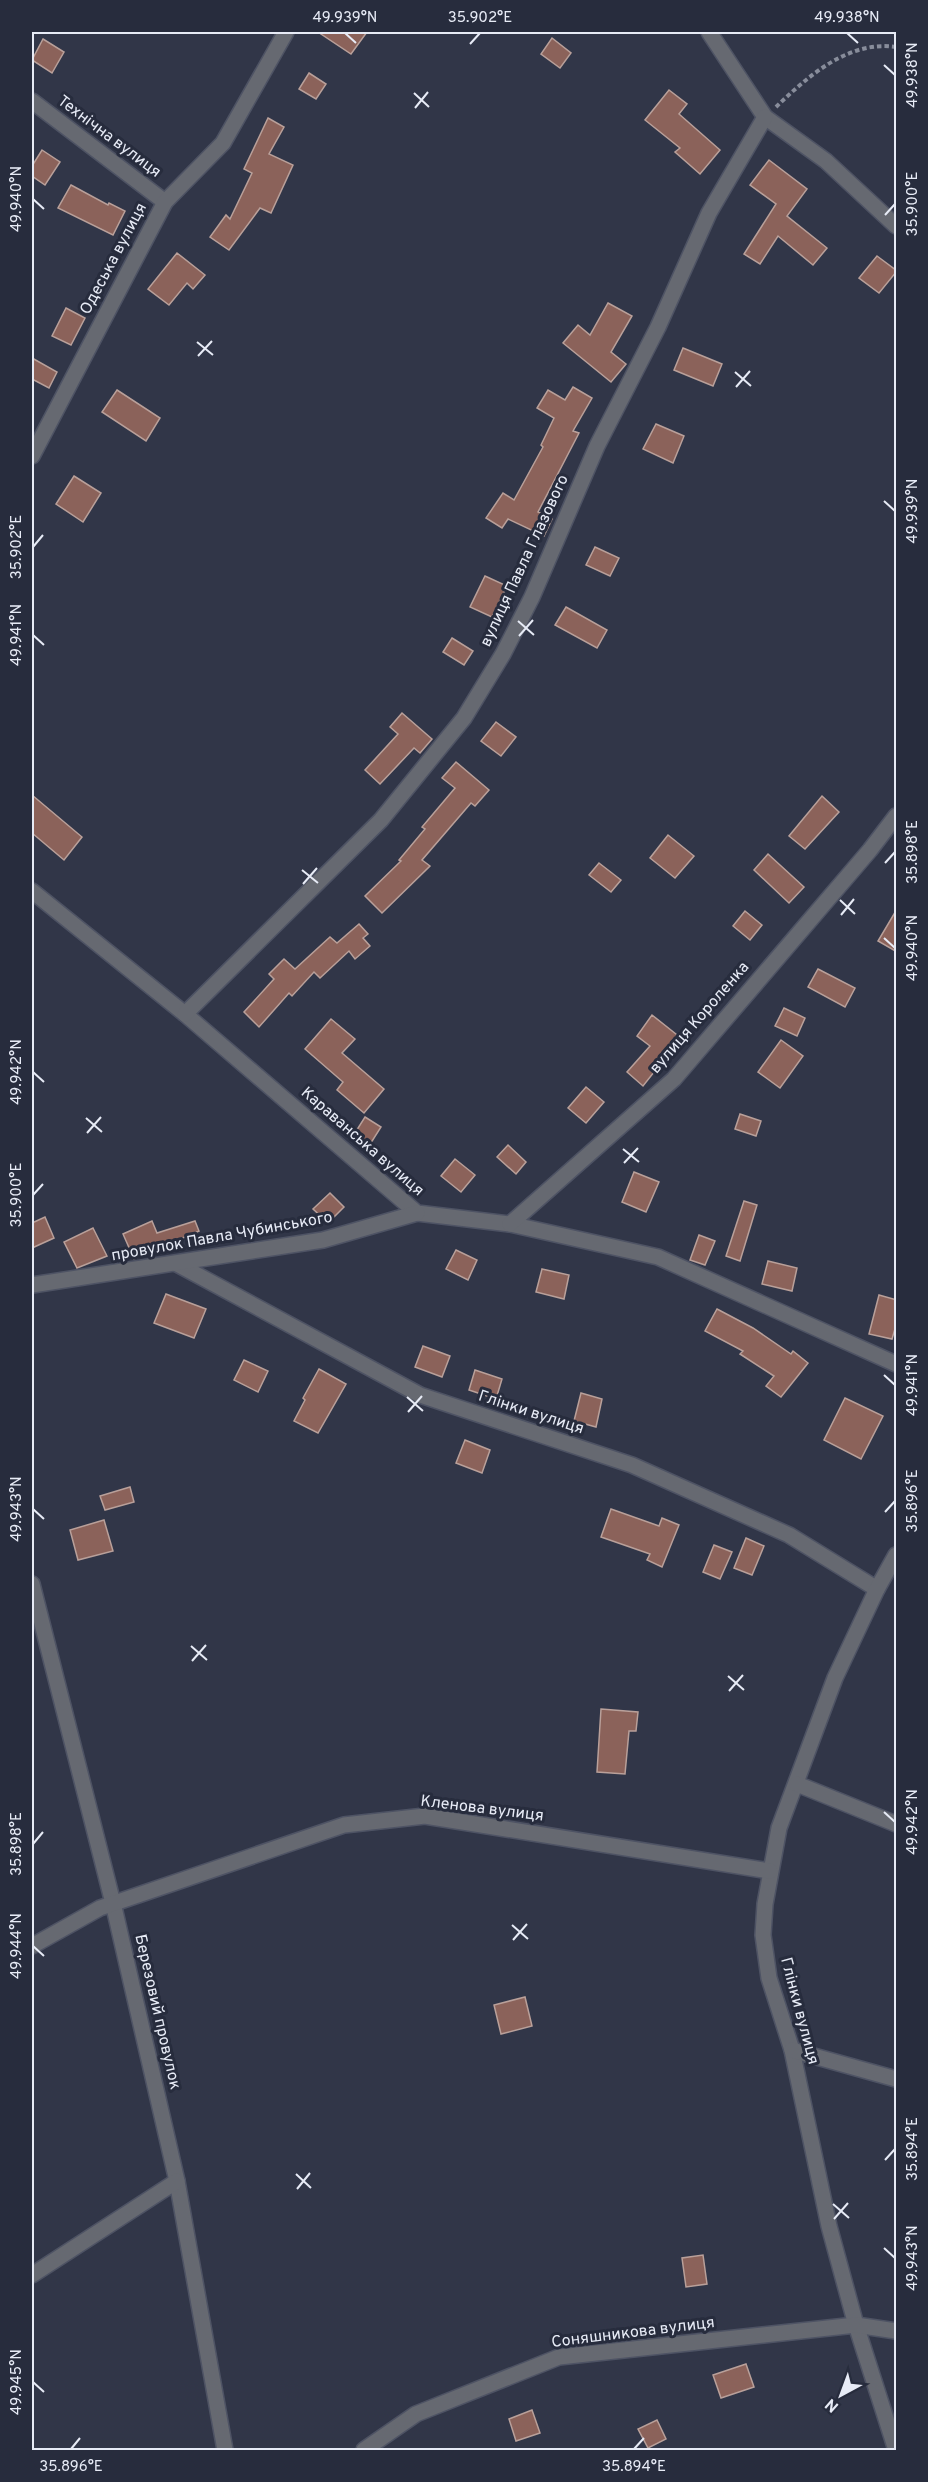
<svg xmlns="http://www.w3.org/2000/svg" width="928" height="2482" viewBox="0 0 928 2482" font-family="Overpass,sans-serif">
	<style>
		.building { fill: #8b625a; stroke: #b9a09a; stroke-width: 1.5 }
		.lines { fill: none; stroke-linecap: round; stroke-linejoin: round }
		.street-casing { stroke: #4e5364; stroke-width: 18 }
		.path { stroke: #888d9b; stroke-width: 4; stroke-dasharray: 4.5 3; stroke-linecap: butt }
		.street { stroke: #666971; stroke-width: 15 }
		.ticks { fill: none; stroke: #e7ebf6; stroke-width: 2 }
		.labels { text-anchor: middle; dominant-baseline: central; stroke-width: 6; stroke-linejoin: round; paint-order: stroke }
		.street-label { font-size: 16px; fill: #e7ebf6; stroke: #272c3d }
		.neatline { fill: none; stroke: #e7ebf6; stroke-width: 2 }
		.ticks-label { font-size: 15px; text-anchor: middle; fill: #e7ebf6 }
	</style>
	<rect width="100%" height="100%" fill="#313648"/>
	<g class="building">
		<path d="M318 32H367L351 54Z"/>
		<path d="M552 38 571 53 560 68 541 54Z"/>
		<path d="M43 39 64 52 52 73 32 60Z"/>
		<path d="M309 73 326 84 316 99 299 89Z"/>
		<path d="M669 90 687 104 679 114 720 150 700 174 675 152 680 148 645 120Z"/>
		<path d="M268 118 284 127 269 154 293 165 271 213 260 208 229 250 210 237 226 215 230 219 252 173 244 169Z"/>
		<path d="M42 150 60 162 45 185 32 176V166Z"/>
		<path d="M769 160 807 189 787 216 827 248 813 265 778 236 760 264 744 254 776 204 750 185Z"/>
		<path d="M71 185 108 205 109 203 125 211 113 235 58 208Z"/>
		<path d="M177 253 205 275 193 289 187 283 169 305 148 289Z"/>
		<path d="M877 256 897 271 879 293 859 278Z"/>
		<path d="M608 303 632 316 611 352 626 364 611 382 563 343 578 325 590 335Z"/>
		<path d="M66 308 85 318 71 345 52 336Z"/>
		<path d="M683 348 722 364 713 386 674 370Z"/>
		<path d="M32 358 57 372 49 388 32 379Z"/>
		<path d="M573 387 592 398 573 431 579 433 538 512 552 519 544 536 508 519 502 528 486 518 503 493 514 500 543 447 541 445 554 418 537 408 548 390 565 400Z"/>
		<path d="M117 390 160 418 146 441 102 412Z"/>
		<path d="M656 424 684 436 673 463 643 449Z"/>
		<path d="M74 476 101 493 83 522 56 504Z"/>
		<path d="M595 547 619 558 610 576 586 565Z"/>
		<path d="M485 576 507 586 492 617 470 607Z"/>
		<path d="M566 607 607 630 597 648 555 625Z"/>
		<path d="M452 638 473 651 464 665 443 652Z"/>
		<path d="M402 713 432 739 420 753 414 748 380 784 365 770 398 734 390 727Z"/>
		<path d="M496 722 516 737 501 756 481 741Z"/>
		<path d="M456 762 489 790 475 806 471 803 422 860 430 866 382 913 365 896 401 861 399 860 425 829 422 827 455 788 442 778Z"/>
		<path d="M32 795 82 837 64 860 32 833Z"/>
		<path d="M822 796 839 812 805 849 789 836Z"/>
		<path d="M668 835 694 856 675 878 650 858Z"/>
		<path d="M768 854 804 887 789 903 754 870Z"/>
		<path d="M599 863 621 880 611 892 589 875Z"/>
		<path d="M897 909V952L878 941Z"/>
		<path d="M745 911 762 925 750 940 733 926Z"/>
		<path d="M359 924 368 934 363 938 370 946 355 959 349 951 320 978 314 972 292 996 289 993 259 1027 244 1012 274 979 269 974 284 959 295 969 330 937 337 943Z"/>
		<path d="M818 969 855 988 845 1007 808 987Z"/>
		<path d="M784 1008 805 1018 797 1036 775 1026Z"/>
		<path d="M652 1015 681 1038 643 1086 627 1072 650 1046 637 1036Z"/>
		<path d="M331 1019 355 1039 342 1053 384 1089 364 1113 337 1090 343 1082 305 1049Z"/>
		<path d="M781 1040 803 1056 780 1088 758 1072Z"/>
		<path d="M586 1087 604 1102 586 1123 568 1108Z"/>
		<path d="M740 1114 761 1121 756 1136 735 1129Z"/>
		<path d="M365 1117 381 1127 369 1146 353 1136Z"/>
		<path d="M508 1145 526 1162 516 1174 497 1157Z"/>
		<path d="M455 1159 475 1175 461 1192 441 1176Z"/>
		<path d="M634 1172 659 1182 646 1212 622 1202Z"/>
		<path d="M330 1193 344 1207 328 1223 313 1209Z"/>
		<path d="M744 1201 757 1205 740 1261 726 1256Z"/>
		<path d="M45 1217 54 1238 32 1248V1223Z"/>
		<path d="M152 1221 157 1233 195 1221 199 1231 134 1259 123 1234Z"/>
		<path d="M93 1228 107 1256 77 1268 64 1242Z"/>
		<path d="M699 1235 715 1241 705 1265 690 1260Z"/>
		<path d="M456 1250 477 1260 468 1280 446 1269Z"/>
		<path d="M768 1261 797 1268 792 1291 762 1284Z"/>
		<path d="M542 1269 569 1275 564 1299 536 1292Z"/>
		<path d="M166 1294 206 1309 194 1338 154 1323Z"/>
		<path d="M879 1295 897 1300V1322L892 1339 869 1334Z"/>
		<path d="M717 1309 753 1328 791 1354 793 1351 808 1363 781 1397 766 1386 774 1376 740 1354 743 1351 705 1331Z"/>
		<path d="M423 1346 450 1356 442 1377 415 1367Z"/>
		<path d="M244 1360 268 1371 258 1392 234 1380Z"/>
		<path d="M319 1369 346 1384 318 1433 294 1421 305 1400 303 1398Z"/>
		<path d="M475 1370 502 1379 496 1399 469 1390Z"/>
		<path d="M581 1393 602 1399 596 1427 574 1421Z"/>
		<path d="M845 1398 883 1416 861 1459 824 1440Z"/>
		<path d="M465 1440 490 1450 482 1473 456 1463Z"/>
		<path d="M130 1487 134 1502 105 1510 100 1496Z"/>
		<path d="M611 1509 659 1526 662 1518 679 1525 662 1567 647 1560 650 1554 601 1537Z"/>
		<path d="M104 1520 113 1551 78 1560 70 1530Z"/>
		<path d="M746 1538 764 1546 752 1575 734 1568Z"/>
		<path d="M714 1545 732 1552 720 1579 703 1572Z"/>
		<path d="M601 1709 638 1712 636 1731H629L625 1774 597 1772Z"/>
		<path d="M525 1997 532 2026 501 2034 494 2005Z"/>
		<path d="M703 2255 707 2284 686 2287 682 2258Z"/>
		<path d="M746 2364 754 2387 721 2398 713 2375Z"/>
		<path d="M532 2410 540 2433 516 2441 509 2419Z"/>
		<path d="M657 2420 666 2439 648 2448 638 2429Z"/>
	</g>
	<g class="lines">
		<g class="street-casing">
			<g id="street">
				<path d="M709 32 765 117 826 161 896 226"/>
				<path d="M32 101 165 202"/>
				<path d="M32 456 165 202 223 143 286 32"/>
				<path d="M32 891 185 1014 417 1213 510 1224 658 1257 896 1364"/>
				<path d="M185 1014 381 820 464 718 503 654 532 597 597 446 658 327 709 213 765 117"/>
				<path d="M510 1224 674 1079 870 850 896 816"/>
				<path d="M177 1264 420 1395 632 1465 789 1535 877 1589"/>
				<path d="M32 1285 323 1240 417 1213"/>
				<path d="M896 1555 877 1589 835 1678 779 1828 765 1904 763 1935 769 1978 792 2050 829 2226 856 2325 896 2450"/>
				<path d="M32 1584 113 1903 177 2181 225 2450"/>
				<path d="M797 1784 896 1824"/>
				<path d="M32 1946 100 1908 344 1825 425 1816 770 1871"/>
				<path d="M792 2050 896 2079"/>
				<path d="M32 2275 177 2181"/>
				<path d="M364 2450 416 2414 559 2357 856 2325 896 2331"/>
			</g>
		</g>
		<path class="path" d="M776 107C808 76 849 40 896 47"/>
		<use href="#street" class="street"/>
	</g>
	<path class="ticks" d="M345 33 356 43M847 33 858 43M470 44 480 33M884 65 895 75M414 93 429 107M415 108 428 92M33 199 44 209M885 215 895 204M197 342 213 355M198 356 212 341M735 372 751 386M736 387 750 371M884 501 895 511M33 547 43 535M518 621 534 635M33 635 44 645M519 636 533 620M885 863 895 852M302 870 318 883M303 884 317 868M840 900 855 914M841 915 854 899M884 938 895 948M33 1072 44 1082M86 1118 102 1132M87 1133 101 1117M623 1149 639 1162M624 1163 638 1148M33 1195 43 1184M884 1375 895 1385M407 1397 423 1411M408 1412 422 1396M33 1509 44 1519M885 1512 895 1501M191 1646 207 1660M192 1661 206 1645M728 1676 744 1690M729 1691 743 1675M884 1812 895 1822M33 1844 43 1832M512 1925 528 1939M513 1940 527 1924M33 1946 44 1956M885 2160 895 2149M296 2174 311 2188M297 2189 310 2173M833 2204 849 2218M834 2219 848 2203M884 2248 895 2258M33 2382 44 2392M71 2449 80 2438M634 2449 644 2438"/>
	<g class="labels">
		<g class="street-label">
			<text transform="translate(109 137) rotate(37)">Технічна вулиця</text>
			<text transform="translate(114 259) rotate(-62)">Одеська вулиця</text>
			<text transform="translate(525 561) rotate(-65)">вулиця Павла Глазового</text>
			<text transform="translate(700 1018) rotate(-49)">вулиця Короленка</text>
			<text transform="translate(362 1142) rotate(41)">Караванська вулиця</text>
			<text transform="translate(222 1237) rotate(-10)">провулок Павла Чубинського</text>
			<text transform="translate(531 1413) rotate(18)">Глінки вулиця</text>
			<text transform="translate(482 1809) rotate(7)">Кленова вулиця</text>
			<text transform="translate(799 2011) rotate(75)">Глінки вулиця</text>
			<text transform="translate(157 2012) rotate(77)">Березовий провулок</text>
			<text transform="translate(633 2333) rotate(-7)">Соняшникова вулиця</text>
		</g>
	</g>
	<rect width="928" height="2482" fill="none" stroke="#272c3d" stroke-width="66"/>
	<g transform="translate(841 2395) rotate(221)" stroke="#272c3d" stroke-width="4.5" paint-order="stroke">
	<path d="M0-4.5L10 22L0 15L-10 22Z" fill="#e7ebf6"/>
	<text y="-9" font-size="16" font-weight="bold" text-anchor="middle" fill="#e7ebf6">N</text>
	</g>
	<rect x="33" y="33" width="862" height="2416" class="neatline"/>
	<g class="ticks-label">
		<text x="345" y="22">49.939°N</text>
		<text x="480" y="22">35.902°E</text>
		<text x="847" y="22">49.938°N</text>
		<text transform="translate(912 75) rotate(-90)" y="5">49.938°N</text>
		<text transform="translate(16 199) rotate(-90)" y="5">49.940°N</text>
		<text transform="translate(912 204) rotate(-90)" y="5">35.900°E</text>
		<text transform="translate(912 511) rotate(-90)" y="5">49.939°N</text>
		<text transform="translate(16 547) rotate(-90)" y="5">35.902°E</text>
		<text transform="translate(16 635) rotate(-90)" y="5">49.941°N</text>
		<text transform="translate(912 852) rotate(-90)" y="5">35.898°E</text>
		<text transform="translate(912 948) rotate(-90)" y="5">49.940°N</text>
		<text transform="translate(16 1072) rotate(-90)" y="5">49.942°N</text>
		<text transform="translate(16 1195) rotate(-90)" y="5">35.900°E</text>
		<text transform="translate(912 1385) rotate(-90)" y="5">49.941°N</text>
		<text transform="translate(912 1501) rotate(-90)" y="5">35.896°E</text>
		<text transform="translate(16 1509) rotate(-90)" y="5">49.943°N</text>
		<text transform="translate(912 1822) rotate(-90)" y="5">49.942°N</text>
		<text transform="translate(16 1844) rotate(-90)" y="5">35.898°E</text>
		<text transform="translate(16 1946) rotate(-90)" y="5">49.944°N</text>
		<text transform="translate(912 2149) rotate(-90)" y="5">35.894°E</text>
		<text transform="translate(912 2258) rotate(-90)" y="5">49.943°N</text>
		<text transform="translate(16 2382) rotate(-90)" y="5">49.945°N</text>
		<text x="71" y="2471">35.896°E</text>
		<text x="634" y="2471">35.894°E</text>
	</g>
</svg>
